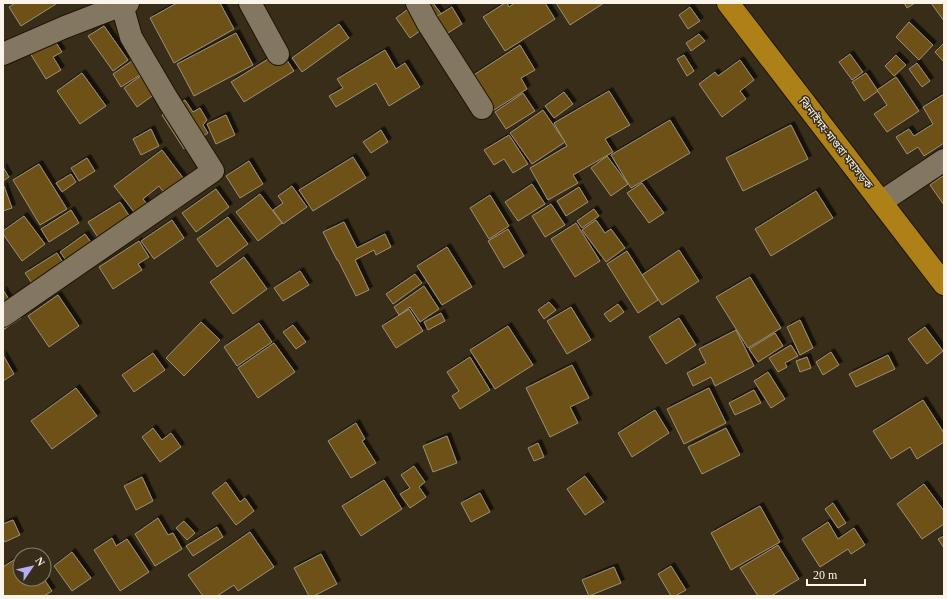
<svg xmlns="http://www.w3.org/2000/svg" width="947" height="599" viewBox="0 0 947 599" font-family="'Times New Roman','Noto Sans Bengali',serif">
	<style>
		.building { fill: #6d5117; stroke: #9b8f78; filter: url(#shadow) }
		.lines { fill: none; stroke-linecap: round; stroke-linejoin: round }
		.minor-casing { stroke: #1e1503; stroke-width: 24 }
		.highway-casing { stroke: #1e1503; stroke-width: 24 }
		.minor { stroke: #837761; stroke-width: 22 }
		.highway { stroke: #ad8018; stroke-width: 22 }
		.labels { text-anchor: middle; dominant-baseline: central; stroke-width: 3; stroke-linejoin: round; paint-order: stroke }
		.street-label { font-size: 11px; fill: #fbf4e8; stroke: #372d19 }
	</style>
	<defs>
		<filter id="shadow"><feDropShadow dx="3.5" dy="-3.5" stdDeviation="0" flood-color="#0009"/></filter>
	</defs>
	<rect width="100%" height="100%" fill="#372d19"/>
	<g class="building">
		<path d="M15 3H56V4L21 26 9 7Z"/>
		<path d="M177 3H220L234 29 174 63 150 18Z"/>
		<path d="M416 3H433L442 15 410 38 396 18Z"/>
		<path d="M505 3H507L509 7 515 3H545L555 19 505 51 483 17Z"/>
		<path d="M556 3H604L570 25Z"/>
		<path d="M904 3H915L907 8Z"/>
		<path d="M931 3H944V21Z"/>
		<path d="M452 7 462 24 445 35 434 18Z"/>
		<path d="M690 7 700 21 688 29 679 15Z"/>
		<path d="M909 22 933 45 919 60 896 37Z"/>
		<path d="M339 24 349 38 302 72 292 58Z"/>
		<path d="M104 26 128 60 113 71 88 36Z"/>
		<path d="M236 33 253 65 194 96 177 64Z"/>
		<path d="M699 34 705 41 691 51 686 43Z"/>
		<path d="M53 38 62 52 53 57 61 70 46 79 30 53Z"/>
		<path d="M944 43V62L935 52Z"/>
		<path d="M520 45 535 70 521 78 527 89 491 112 469 78Z"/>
		<path d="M385 50 396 69 405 63 420 87 389 106 376 83 336 107 329 96 343 88 337 79Z"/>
		<path d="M281 51 294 71 244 102 231 82Z"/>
		<path d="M142 54 151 68 121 87 113 74Z"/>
		<path d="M850 54 863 72 852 80 839 62Z"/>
		<path d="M684 55 694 71 687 76 677 59Z"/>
		<path d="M896 55 906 65 894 76 885 66Z"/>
		<path d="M740 60 754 80 740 91 746 99 722 117 699 84 715 72 718 76Z"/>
		<path d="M917 63 930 81 922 87 909 69Z"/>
		<path d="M82 73 106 106 80 124 57 91Z"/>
		<path d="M866 73 878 91 864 101 852 82Z"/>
		<path d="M142 75 155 94 137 107 124 88Z"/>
		<path d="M896 77 919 111 887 132 874 114 887 105 877 90Z"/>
		<path d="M609 91 630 125 605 139 613 152 573 175 578 183 548 200 530 168 567 146 554 123Z"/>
		<path d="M564 92 573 104 554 118 545 106Z"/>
		<path d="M523 93 535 111 506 129 495 112Z"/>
		<path d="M944 94V143L924 156 918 147 907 154 896 137 909 129 914 136 933 124 923 107Z"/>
		<path d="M185 100 193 112 200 108 207 120 203 125 208 133 184 149 162 115Z"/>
		<path d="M543 110 565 142 532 164 510 133Z"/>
		<path d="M226 115 235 135 216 144 207 124Z"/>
		<path d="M670 120 690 153 631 188 611 155Z"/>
		<path d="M791 125 808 159 743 191 726 158Z"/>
		<path d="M151 129 159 146 141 155 133 139Z"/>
		<path d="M381 130 388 142 371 153 363 142Z"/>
		<path d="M509 135 528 164 513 173 504 159 494 165 484 150Z"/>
		<path d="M162 150 196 195 177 210 159 186 143 199 153 212 141 221 114 186Z"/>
		<path d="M607 156 628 184 611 196 591 168Z"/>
		<path d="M353 157 366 178 313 211 299 190Z"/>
		<path d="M87 158 95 171 79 181 71 168Z"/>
		<path d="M249 161 263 184 240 198 226 176Z"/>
		<path d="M39 164 67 209 40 225 13 180Z"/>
		<path d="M3 167 9 177 3 181Z"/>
		<path d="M71 174 76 182 62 192 56 183Z"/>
		<path d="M944 175V205L930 185Z"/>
		<path d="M642 183 664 213 649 223 627 193Z"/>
		<path d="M532 184 545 204 518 221 505 202Z"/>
		<path d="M3 186H4L12 208 3 211Z"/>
		<path d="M292 186 307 207 283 224 273 210 283 203 278 196Z"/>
		<path d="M579 187 588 202 566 216 557 201Z"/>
		<path d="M216 189 229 207 196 232 182 213Z"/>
		<path d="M816 191 833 218 771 256 755 229Z"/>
		<path d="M260 194 282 223 258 241 236 212Z"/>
		<path d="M490 195 509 226 489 239 470 208Z"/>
		<path d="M120 202 140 232 108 253 88 222Z"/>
		<path d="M551 204 565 225 545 237 532 216Z"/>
		<path d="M594 209 599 216 582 228 577 221Z"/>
		<path d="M71 210 79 223 49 242 41 229Z"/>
		<path d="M24 216 45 244 22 261 3 234V231Z"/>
		<path d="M228 217 248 244 217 267 197 239Z"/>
		<path d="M172 220 184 238 154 259 141 241Z"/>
		<path d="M596 220 605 233 611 229 625 248 606 262 582 230Z"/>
		<path d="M344 222 357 248 385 234 391 247 376 255 374 250 355 260 369 290 356 296 338 260H337L323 232Z"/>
		<path d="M576 223 600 261 575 277 551 239Z"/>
		<path d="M508 229 524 256 504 268 488 241Z"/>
		<path d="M85 234 100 255 75 273 60 252Z"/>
		<path d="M139 241 149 257 138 264 142 270 113 289 99 267Z"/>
		<path d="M447 247 472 287 442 305 417 266Z"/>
		<path d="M679 250 699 281 662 305 642 275Z"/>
		<path d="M627 251 658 300 638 313 607 264Z"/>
		<path d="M57 253 69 272 38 292 25 273Z"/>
		<path d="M244 257 267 289 233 314 210 282Z"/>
		<path d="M300 271 309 285 283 301 274 288Z"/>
		<path d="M415 274 422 283 393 304 386 294Z"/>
		<path d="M750 277 781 328 748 348 716 297Z"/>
		<path d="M424 286 439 309 420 322 410 307 399 315 394 307Z"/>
		<path d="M3 290 21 318 3 330Z"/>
		<path d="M58 295 79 326 49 347 28 316Z"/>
		<path d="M549 302 556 310 544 319 538 310Z"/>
		<path d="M618 304 624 312 610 322 604 314Z"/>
		<path d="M571 307 591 340 567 354 547 321Z"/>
		<path d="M409 309 423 331 396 348 382 326Z"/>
		<path d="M441 313 445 321 428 330 424 322Z"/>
		<path d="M679 318 696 345 666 364 649 337Z"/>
		<path d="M800 320 813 348 800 355 787 327Z"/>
		<path d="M201 322 220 340 184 376 166 358Z"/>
		<path d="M259 323 272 342 237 366 224 347Z"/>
		<path d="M293 325 306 342 296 349 283 332Z"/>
		<path d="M508 326 533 365 495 389 470 350Z"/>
		<path d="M925 327 943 351 927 364 908 339Z"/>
		<path d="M736 330 754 366 715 386 711 377 693 386 687 373 706 363 699 349Z"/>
		<path d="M775 333 783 346 758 362 749 349Z"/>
		<path d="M274 343 295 372 258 398 238 368Z"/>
		<path d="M791 345 798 356 785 363 787 367 778 372 769 358Z"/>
		<path d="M831 352 839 365 823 375 816 362Z"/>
		<path d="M153 353 165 370 134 392 122 375Z"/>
		<path d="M3 355 14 374 3 381Z"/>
		<path d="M888 355 895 369 856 387 849 374Z"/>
		<path d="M470 357 490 390 460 409 452 396 459 391 447 372Z"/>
		<path d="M807 357 811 368 800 372 796 361Z"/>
		<path d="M572 365 589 398 570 407 578 423 550 437 526 388Z"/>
		<path d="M768 372 785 399 771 408 754 381Z"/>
		<path d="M76 388 97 416 52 449 31 421Z"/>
		<path d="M709 388 726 423 684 444 667 409Z"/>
		<path d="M754 390 761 403 735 415 729 403Z"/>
		<path d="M923 400 944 433V442L917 459 910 447 891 459 873 431Z"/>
		<path d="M655 410 669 433 632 457 618 433Z"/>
		<path d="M356 423 365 439 362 441 376 463 351 478 328 441Z"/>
		<path d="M153 428 162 440 171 433 181 447 160 462 142 437Z"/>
		<path d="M726 428 740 455 702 474 688 447Z"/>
		<path d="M447 436 457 463 433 472 423 446Z"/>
		<path d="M538 443 544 457 534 461 528 448Z"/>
		<path d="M414 466 425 482 419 487 426 497 410 508 400 494 410 488 401 475Z"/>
		<path d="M585 476 604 502 585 515 567 489Z"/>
		<path d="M142 477 153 501 136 510 124 486Z"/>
		<path d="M384 480 402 509 361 536 342 506Z"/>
		<path d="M226 482 240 502 245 498 254 511 236 525 212 493Z"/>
		<path d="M924 484 944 511V524L922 539 897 504Z"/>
		<path d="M480 493 490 512 471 522 461 503Z"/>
		<path d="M833 503 846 523 838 528 825 509Z"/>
		<path d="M760 506 780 542 731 570 711 533Z"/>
		<path d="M158 518 168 535 173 533 182 549 155 566 135 534Z"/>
		<path d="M13 520 20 535 5 542 3 539V524Z"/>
		<path d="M184 521 195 533 187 540 176 528Z"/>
		<path d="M828 522 838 539 854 528 865 545 851 554 848 549 820 567 802 539Z"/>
		<path d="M217 527 223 537 193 556 186 546Z"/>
		<path d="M250 532 274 567 238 591 234 585 217 596H203L188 575Z"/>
		<path d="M944 536V548L938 539Z"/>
		<path d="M112 538 116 546 127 539 149 572 120 591 94 550Z"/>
		<path d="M778 545 799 579 771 596H758L740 568Z"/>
		<path d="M72 552 91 578 72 591 54 566Z"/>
		<path d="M321 554 337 584 314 596H309L294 568Z"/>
		<path d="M20 556V579H44L52 591 44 596H3V567Z"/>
		<path d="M671 566 686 590 675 596H671L658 574Z"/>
		<path d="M614 567 621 583 589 596 582 580Z"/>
	</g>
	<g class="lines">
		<g class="minor-casing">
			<g id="minor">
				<path d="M250 3 278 54"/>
				<path d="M417 3 427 22 482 108"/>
				<path d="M3 54 65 27 122 5"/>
				<path d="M881 202 944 160"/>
				<path d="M3 316 213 171 168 100 131 37 122 5 128 3"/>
			</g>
		</g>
		<g class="highway-casing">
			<path id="highway" d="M728 3 944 284"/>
		</g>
		<use href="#minor" class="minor"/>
		<use href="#highway" class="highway"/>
	</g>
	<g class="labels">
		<g class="street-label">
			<text transform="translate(836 143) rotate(52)">ঝিনাইদহ-মাগুরা মহাসড়ক</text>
		</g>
	</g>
	<rect width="947" height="599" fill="none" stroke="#fbf4e8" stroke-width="8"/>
	<g transform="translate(32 567) rotate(56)"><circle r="19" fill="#372d19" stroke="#857d6c"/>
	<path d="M0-3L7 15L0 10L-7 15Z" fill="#b6acf8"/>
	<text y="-6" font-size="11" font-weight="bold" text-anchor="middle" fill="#fbf4e8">N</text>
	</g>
	<path d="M807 579v6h58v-6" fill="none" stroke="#fbf4e8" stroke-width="2"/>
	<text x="813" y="579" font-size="12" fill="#fbf4e8" stroke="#372d19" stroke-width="3" paint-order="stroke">20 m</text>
</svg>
